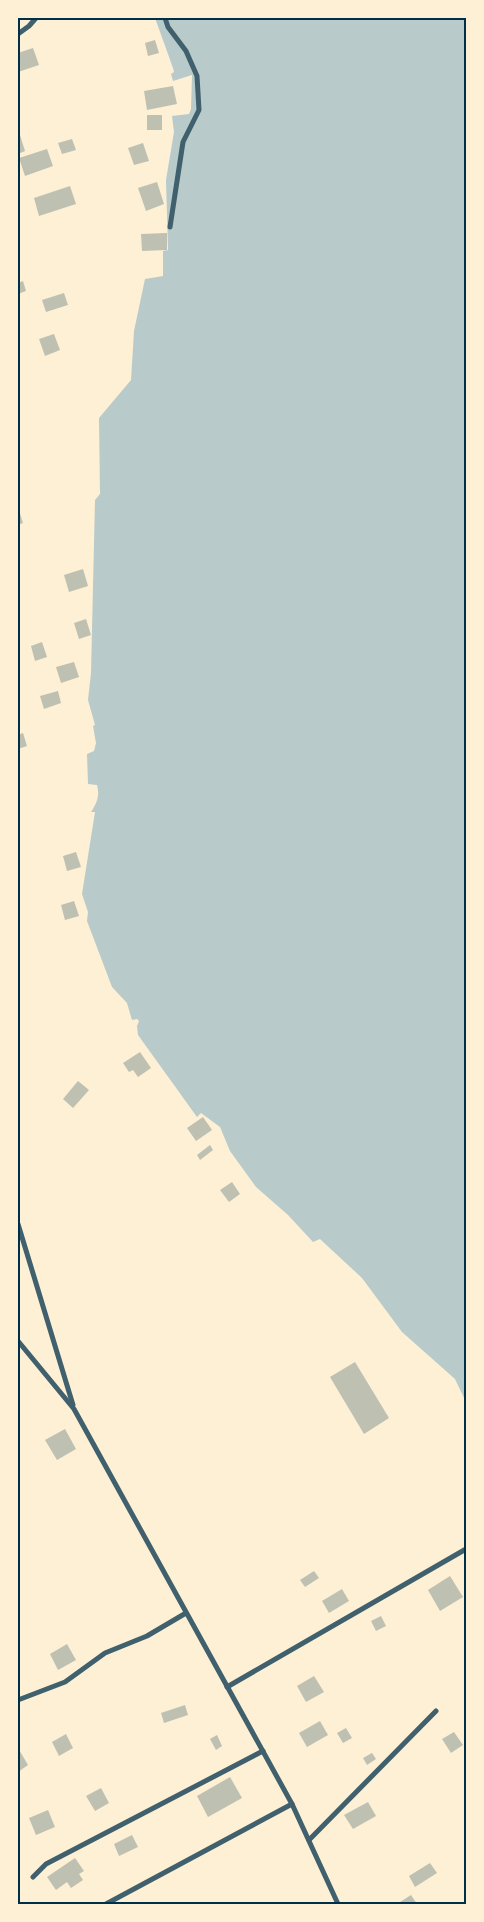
<svg xmlns="http://www.w3.org/2000/svg" width="484" height="1922" viewBox="0 0 484 1922" font-family="'Source Sans 3',sans-serif">
	<style>
		.green { fill: #b9caca }
		.building { fill: #bec0b2 }
		.lines { fill: none; stroke-linecap: round; stroke-linejoin: round }
		.minor { stroke: #3f606c; stroke-width: 5 }
		.neatline { fill: none; stroke: #003049; stroke-width: 2 }
	</style>
	<rect width="100%" height="100%" fill="#fdf0d5"/>
	<path class="green" d="M155 18H466V1402L455 1379 402 1332 362 1278 320 1239 313 1242 288 1215 256 1187 230 1151 220 1127 201 1113 197 1117 138 1035 137 1026 139 1021 137 1019 132 1020 127 1003 112 987 87 921 88 912 82 894 95 812H91C97 803 100 795 97 785L88 784 87 754 94 751 96 743 93 726 95 725 88 700 91 673 95 500 100 494 99 418 131 380 134 331 145 279 163 276V251L168 250 166 180 174 132 172 116 189 114 191 109 192 75 173 81 171 74 174 72 173 68Z"/>
	<g class="building">
		<path d="M155 40 159 53 148 56 145 43Z"/>
		<path d="M33 48 39 65 18 72V53Z"/>
		<path d="M173 86 177 104 147 110 144 91Z"/>
		<rect x="147" y="115" width="15" height="15"/>
		<path d="M18 135H20L25 151 18 154Z"/>
		<path d="M72 139 76 150 62 154 58 143Z"/>
		<path d="M143 143 149 161 134 165 128 148Z"/>
		<path d="M47 149 53 166 25 176 19 158Z"/>
		<path d="M157 182 164 204 146 211 138 188Z"/>
		<path d="M70 186 76 204 39 216 34 198Z"/>
		<path d="M167 233V250L142 251 141 234Z"/>
		<path d="M23 281 26 291 18 294V283Z"/>
		<path d="M64 293 68 305 46 312 42 300Z"/>
		<path d="M54 334 60 350 45 356 39 339Z"/>
		<path d="M18 507 23 523 18 525Z"/>
		<path d="M83 569 88 586 69 592 64 575Z"/>
		<path d="M86 619 91 635 79 639 74 623Z"/>
		<path d="M42 642 47 657 35 661 31 646Z"/>
		<path d="M74 662 79 677 61 683 56 667Z"/>
		<path d="M58 691 61 703 44 709 40 696Z"/>
		<path d="M23 733 27 746 18 749V735Z"/>
		<path d="M76 852 81 867 67 871 63 856Z"/>
		<path d="M74 901 79 916 65 920 61 905Z"/>
		<path d="M140 1052 151 1068 138 1077 133 1070 129 1072 123 1063Z"/>
		<path d="M78 1081 89 1090 73 1108 63 1099Z"/>
		<path d="M203 1117 212 1130 196 1141 187 1128Z"/>
		<path d="M210 1145 213 1150 200 1160 197 1155Z"/>
		<path d="M232 1182 240 1194 229 1202 220 1190Z"/>
		<path d="M355 1362 389 1418 364 1434 330 1377Z"/>
		<path d="M65 1429 76 1449 57 1460 45 1440Z"/>
		<path d="M314 1571 319 1578 305 1587 300 1580Z"/>
		<path d="M450 1576 463 1597 440 1611 428 1590Z"/>
		<path d="M342 1589 349 1601 329 1613 322 1601Z"/>
		<path d="M381 1616 386 1626 376 1631 371 1621Z"/>
		<path d="M67 1644 76 1660 58 1670 50 1654Z"/>
		<path d="M314 1676 324 1692 306 1702 297 1686Z"/>
		<path d="M185 1705 188 1715 164 1723 161 1713Z"/>
		<path d="M320 1721 328 1735 307 1747 299 1733Z"/>
		<path d="M346 1728 352 1738 343 1743 337 1733Z"/>
		<path d="M454 1732 463 1745 451 1753 442 1739Z"/>
		<path d="M66 1734 73 1748 59 1756 52 1742Z"/>
		<path d="M217 1735 222 1746 216 1750 210 1739Z"/>
		<path d="M18 1748 28 1765 18 1772Z"/>
		<path d="M372 1753 376 1759 367 1765 363 1758Z"/>
		<path d="M230 1777 242 1798 208 1817 197 1796Z"/>
		<path d="M101 1788 109 1803 95 1811 86 1796Z"/>
		<path d="M368 1802 376 1816 353 1829 344 1815Z"/>
		<path d="M48 1810 55 1827 36 1835 29 1818Z"/>
		<path d="M132 1835 138 1847 119 1856 114 1844Z"/>
		<path d="M75 1858 84 1871 79 1874 83 1880 71 1888 67 1882 56 1890 47 1877Z"/>
		<path d="M430 1863 437 1873 415 1887 409 1876Z"/>
		<path d="M411 1895 417 1904H397Z"/>
	</g>
	<g class="lines">
		<g class="minor">
			<path d="M165 18 168 27 186 51 197 76 199 110 183 142 170 227"/>
			<path d="M18 34 29 26 36 18"/>
			<path d="M18 1224 73 1405"/>
			<path d="M18 1341 74 1409 292 1804 338 1904"/>
			<path d="M227 1687 466 1549"/>
			<path d="M18 1700 65 1682 105 1653 147 1636 186 1613"/>
			<path d="M309 1840 436 1711"/>
			<path d="M33 1877 46 1864 263 1751"/>
			<path d="M106 1904 292 1804"/>
		</g>
	</g>
	<rect width="484" height="1922" fill="none" stroke="#fdf0d5" stroke-width="38"/>
	<rect x="19" y="19" width="446" height="1884" class="neatline"/>
</svg>
